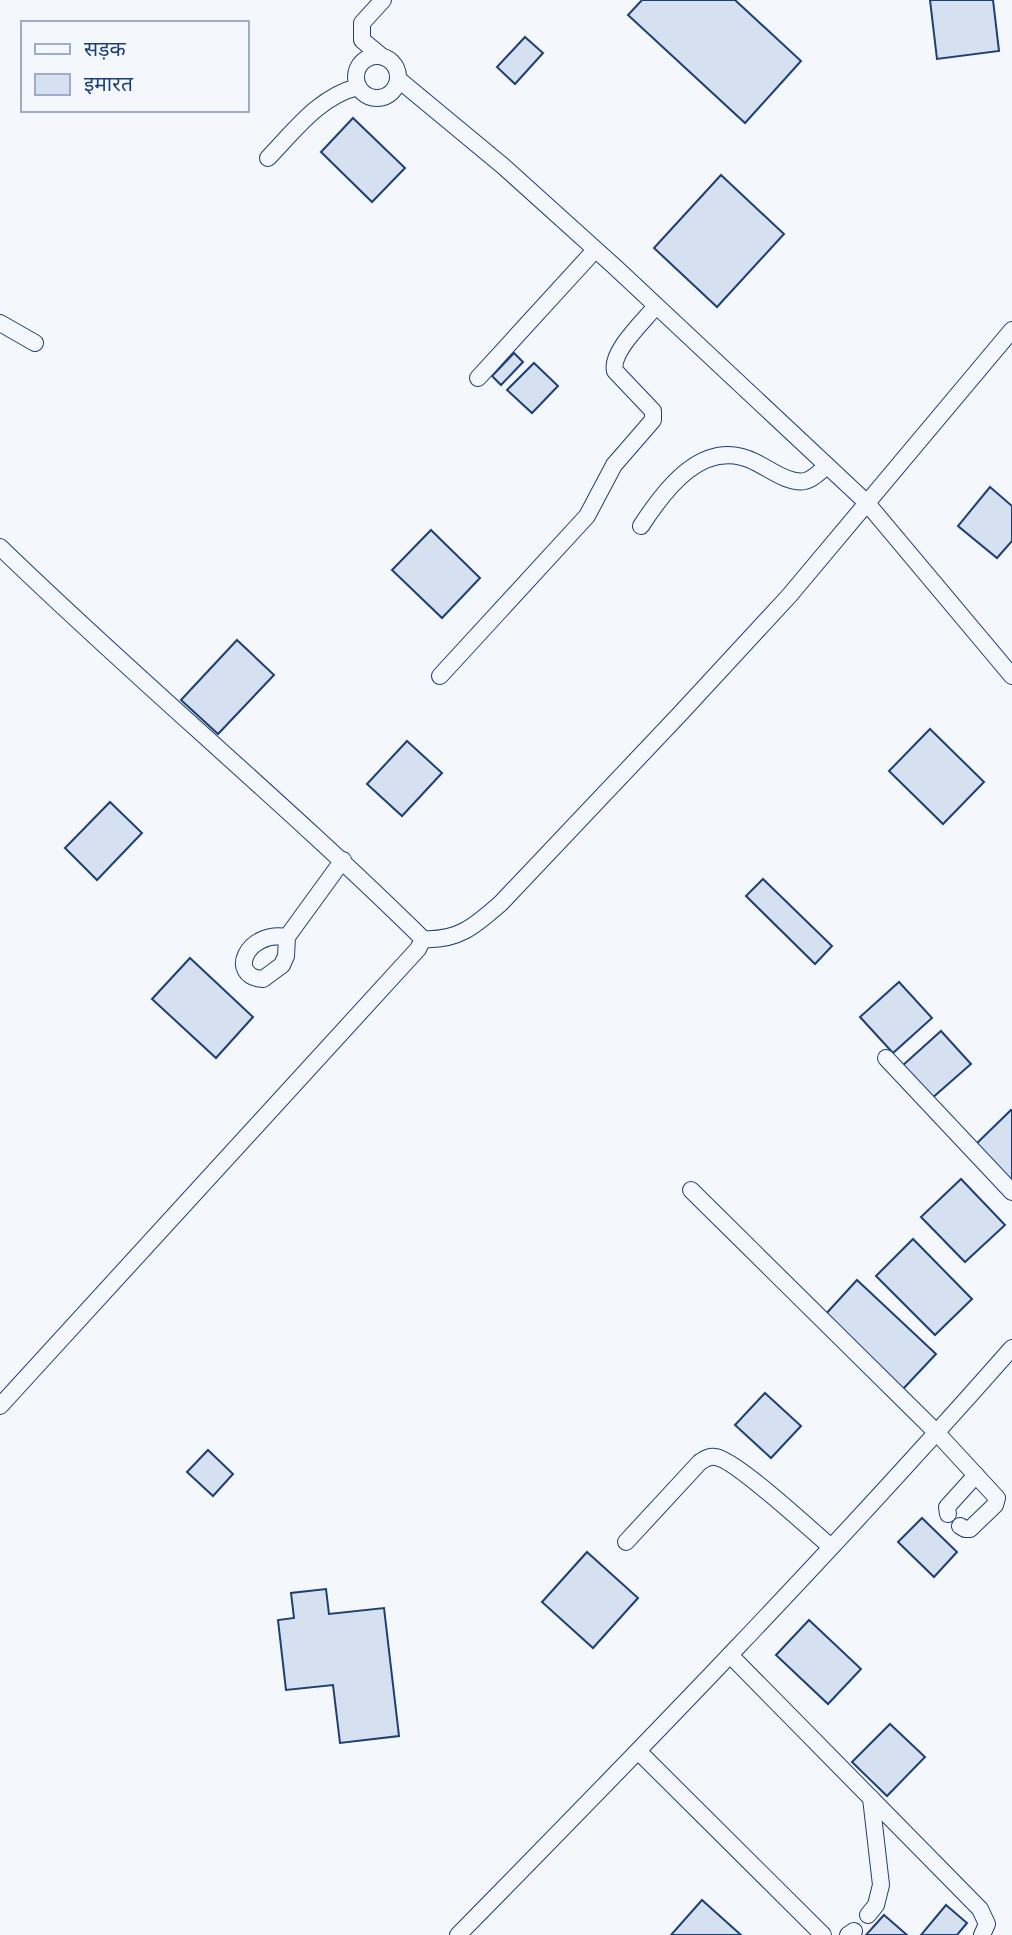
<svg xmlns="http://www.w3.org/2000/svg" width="1012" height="1935" viewBox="0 0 1012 1935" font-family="'PT Serif','Noto Sans Devanagari',serif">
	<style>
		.building { fill: #d5e0f0; stroke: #1d3f73; stroke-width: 2 }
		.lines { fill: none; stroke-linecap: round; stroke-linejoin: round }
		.street-casing { stroke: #1d3f73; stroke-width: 18 }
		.street { stroke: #f4f7fb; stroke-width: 16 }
	</style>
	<rect width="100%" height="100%" fill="#f4f7fb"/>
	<g class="building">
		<path d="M642 0H735L801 61 745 123 628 15Z"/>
		<path d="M930 0H993L999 51 937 59Z"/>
		<path d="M525 37 543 53 515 84 497 67Z"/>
		<path d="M353 118 405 168 372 202 321 152Z"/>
		<path d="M721 175 784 234 717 307 654 248Z"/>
		<path d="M514 353 523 362 501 385 492 376Z"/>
		<path d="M534 363 558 386 532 413 507 390Z"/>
		<path d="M990 487 1012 506V541L997 558 958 526Z"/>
		<path d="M431 530 480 578 442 618 392 570Z"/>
		<path d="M237 640 274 675 218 734 181 700Z"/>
		<path d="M930 729 984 782 943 824 889 771Z"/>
		<path d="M407 741 442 773 402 816 367 784Z"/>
		<path d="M110 802 142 833 97 880 65 848Z"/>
		<path d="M763 879 832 946 815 964 746 896Z"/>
		<path d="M190 958 253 1017 216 1058 152 999Z"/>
		<path d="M899 982 932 1018 893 1053 860 1017Z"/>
		<path d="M941 1031 971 1064 931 1099 902 1066Z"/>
		<path d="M1011 1110 1012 1111V1186L973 1147Z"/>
		<path d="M961 1179 1005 1225 965 1262 921 1217Z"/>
		<path d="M913 1239 972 1299 935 1335 876 1276Z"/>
		<path d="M857 1280 936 1354 903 1389 824 1316Z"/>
		<path d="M765 1393 801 1426 771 1458 735 1425Z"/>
		<path d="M208 1450 233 1474 213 1496 187 1472Z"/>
		<path d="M922 1518 957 1552 934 1577 898 1542Z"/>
		<path d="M587 1552 638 1598 593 1648 542 1602Z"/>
		<path d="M326 1589 329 1614 384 1608 399 1736 340 1743 333 1685 286 1690 278 1620 294 1618 291 1593Z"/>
		<path d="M809 1620 861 1669 828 1704 776 1655Z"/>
		<path d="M890 1724 925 1757 887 1796 852 1762Z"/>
		<path d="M702 1900 741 1935H671Z"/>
		<path d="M946 1905 967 1923 957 1935H921Z"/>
		<path d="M884 1915 907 1935H866Z"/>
	</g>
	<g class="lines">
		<g class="street-casing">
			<g id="street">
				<path d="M380 55 362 40V23L383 0"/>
				<circle cx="377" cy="77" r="21"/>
				<path d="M398 79 503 166 615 267 866 502 1012 676"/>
				<path d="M268 158C295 130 320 96 358 87"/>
				<path d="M0 323 35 343"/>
				<path d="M478 378 595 250"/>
				<path d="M641 526C665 489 704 436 755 462 770 469 788 484 805 481 814 479 820 471 827 466"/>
				<path d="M0 547C138 681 286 804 423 939 458 941 475 926 500 904L679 715 789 596 1012 330"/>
				<path d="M440 676 587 516 614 465 653 420V411L615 371C610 352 644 321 656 306"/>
				<path d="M287 937C246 930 227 977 263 979L282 965 286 956 287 937 343 860"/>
				<path d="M886 1058 1012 1192"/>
				<path d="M691 1190 937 1433 997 1498 995 1505 970 1529H965L960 1526"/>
				<path d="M0 1406 418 949 423 939"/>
				<path d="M948 1514 947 1507 976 1475"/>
				<path d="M626 1542 700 1462C705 1459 709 1456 715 1457 734 1458 812 1531 831 1547"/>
				<path d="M730 1655 980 1909 987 1924 982 1935"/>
				<path d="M639 1752 823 1935"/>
				<path d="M868 1915 876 1905 881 1885 871 1798"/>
				<path d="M458 1935C647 1743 834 1550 1012 1348"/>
				<path d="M848 1935 854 1931"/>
			</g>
		</g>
		<use href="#street" class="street"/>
	</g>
	<rect x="21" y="21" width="228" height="91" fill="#f4f7fb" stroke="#9eadc5" stroke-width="2"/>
	<rect x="35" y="44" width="35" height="10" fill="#f4f7fb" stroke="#9eadc5" stroke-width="2"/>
	<text x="84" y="56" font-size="21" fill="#1d3f73">सड़क</text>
	<rect x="35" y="74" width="35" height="21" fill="#d5e0f0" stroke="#9eadc5" stroke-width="2"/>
	<text x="84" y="91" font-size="21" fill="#1d3f73">इमारत</text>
</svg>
